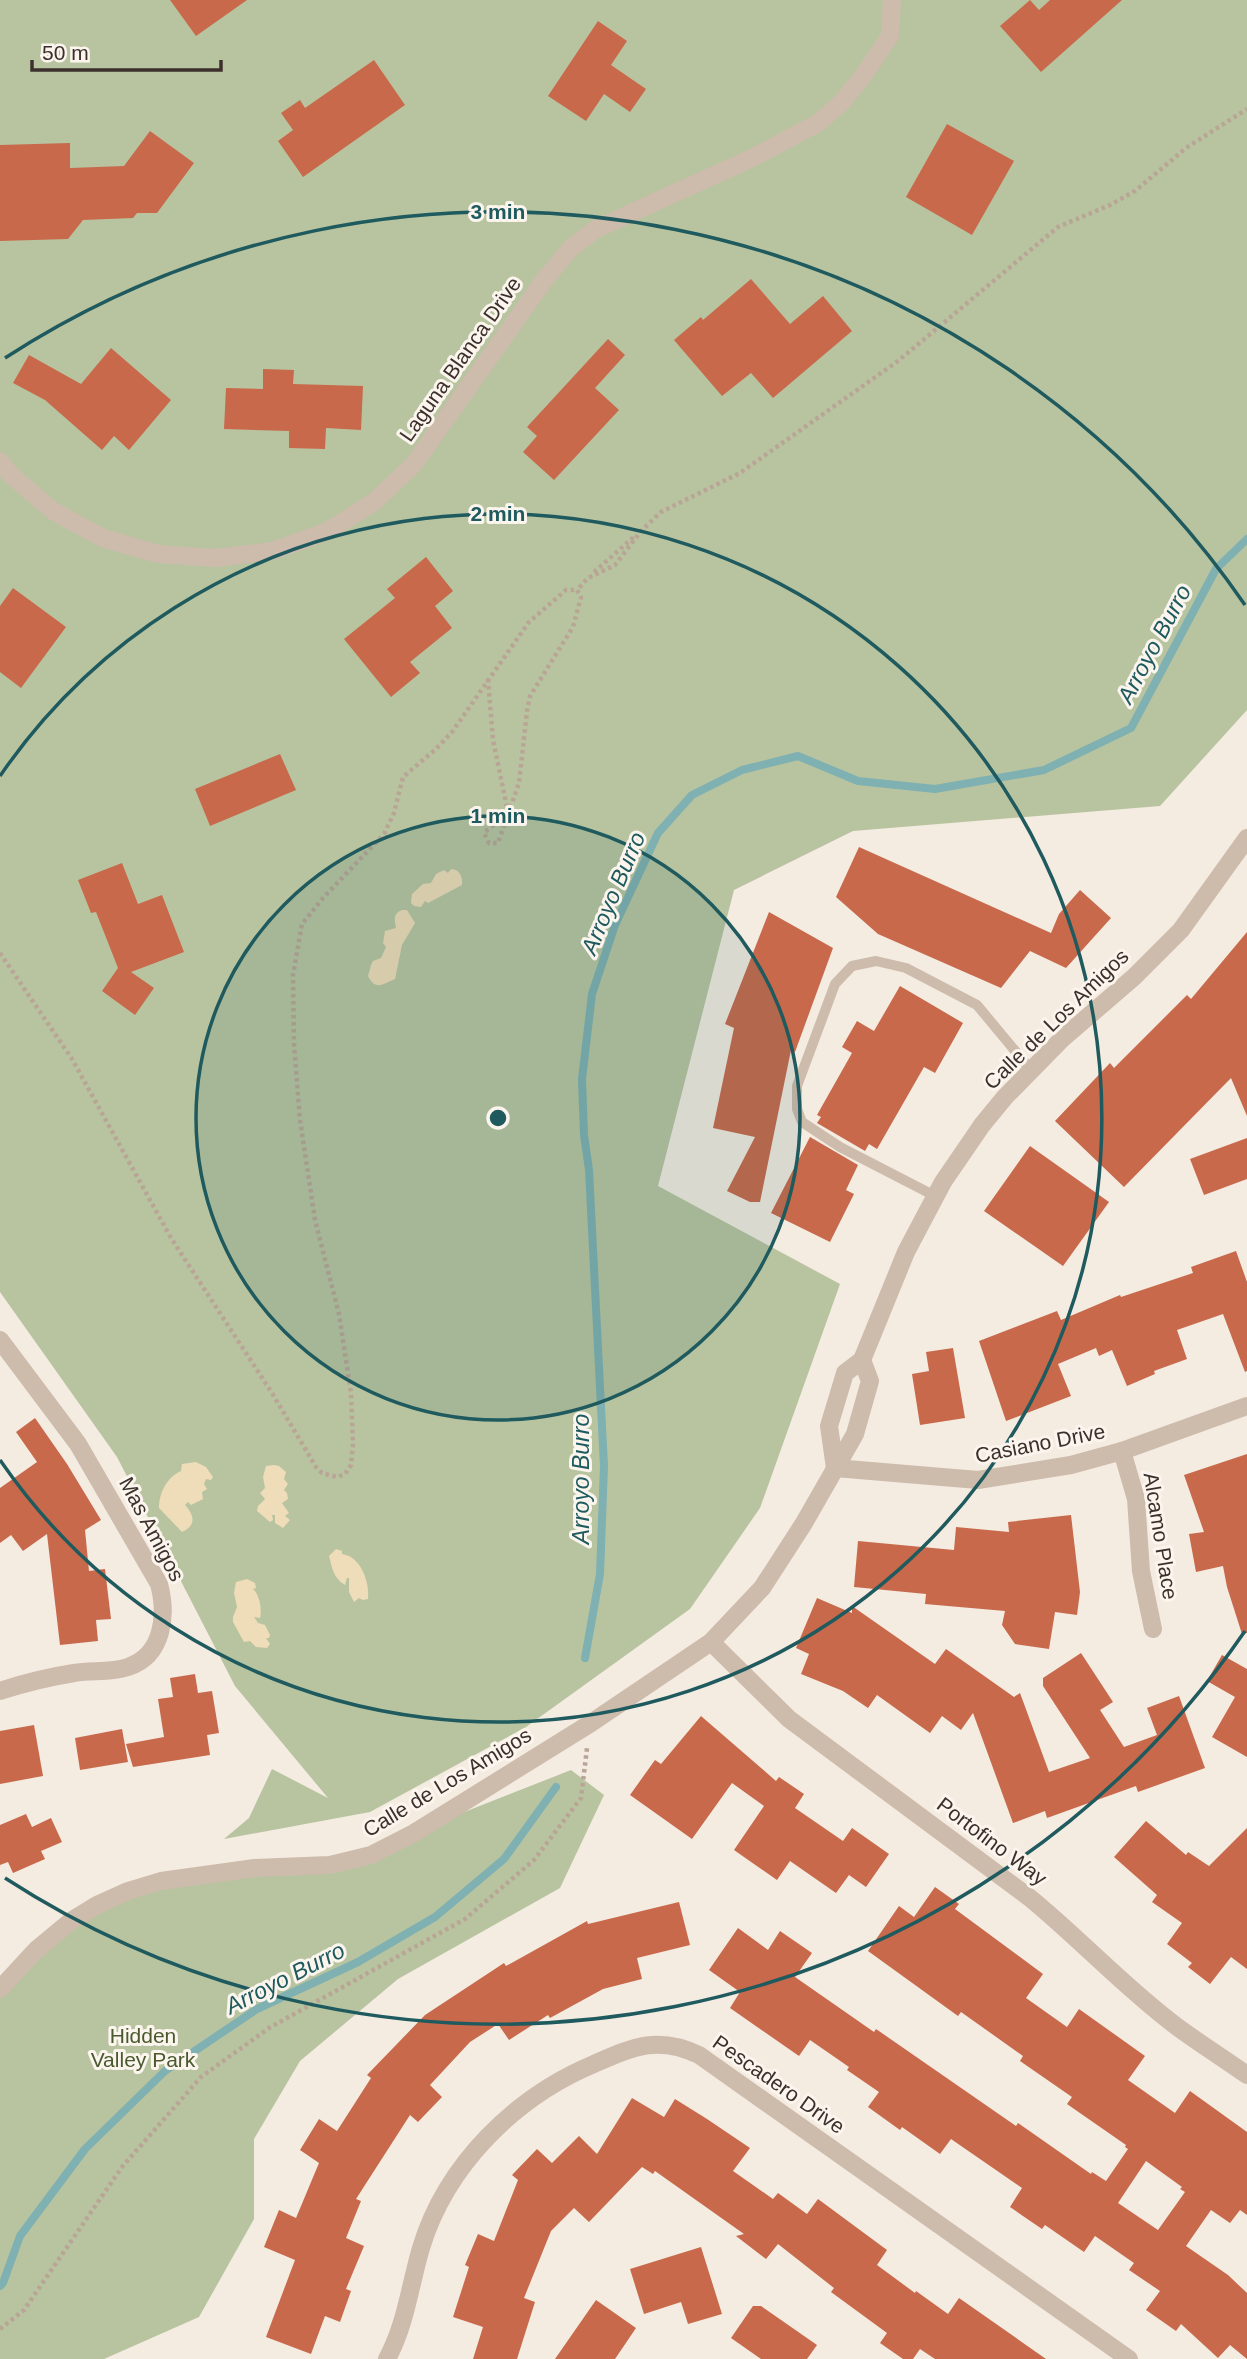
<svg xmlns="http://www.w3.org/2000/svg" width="1247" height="2359" viewBox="0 0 1247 2359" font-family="Helvetica,sans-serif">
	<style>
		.green { fill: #b8c4a0 }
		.sand { fill: #efdcb8 }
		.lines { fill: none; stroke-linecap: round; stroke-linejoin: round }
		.stream { stroke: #7fb0b2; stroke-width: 8 }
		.building { fill: #c8694b; fill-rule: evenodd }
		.path { stroke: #b9a596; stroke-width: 4.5; stroke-dasharray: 3.5 3.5; stroke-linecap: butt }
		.lane { stroke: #cdbbac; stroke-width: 10 }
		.street { stroke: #cdbbac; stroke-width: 18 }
		.ring { fill: none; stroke: #1f5a5e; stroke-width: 3.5 }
		.labels { text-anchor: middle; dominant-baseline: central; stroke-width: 6; stroke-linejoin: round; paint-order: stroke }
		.street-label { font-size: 21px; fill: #3b302b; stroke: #fbf5ee }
		.park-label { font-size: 21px; fill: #4a5a2e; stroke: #fbf5ee }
		.water-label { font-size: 23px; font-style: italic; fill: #1f5a5e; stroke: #fbf5ee }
		.centre { fill: #1f5a5e; stroke: #fbf5ee; stroke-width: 3.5 }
		.ring-label { font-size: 21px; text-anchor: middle; font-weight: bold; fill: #1f5a5e; stroke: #fbf5ee; stroke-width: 6; stroke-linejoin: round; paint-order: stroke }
	</style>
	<rect width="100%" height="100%" fill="#f4ebe1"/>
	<g class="green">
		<path d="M0 0H1247V710L1160 806 853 831 734 890 658 1186 840 1284 760 1508 690 1609 526 1727 370 1812 224 1839 249 1818 272 1769 328 1798 235 1686 117 1457 0 1292Z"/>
		<path d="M571 1770 604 1795 560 1888 398 1979 300 2061 254 2139V2219L199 2317 104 2359H0V1989L36 1950 128 1891 330 1865Z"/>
	</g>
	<g class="sand">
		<path d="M451 869C460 869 463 878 462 885L428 903 425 901 421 907 414 906 411 903 412 894 423 884 431 883 436 874 444 870 448 873Z"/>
		<path d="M403 910H407L415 923 402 945 395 979C384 983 376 992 368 976L371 965 373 961 381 958 386 947 383 943 385 931 396 928C395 920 392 913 403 910Z"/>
		<path d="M196 1462 206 1467 213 1477 211 1480 206 1479 204 1484 207 1489 202 1492 203 1499 191 1505 188 1502 185 1505C194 1515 197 1525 182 1532L159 1508C159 1493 167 1477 181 1471L182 1464Z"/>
		<path d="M274 1465 279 1466 286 1472 284 1479 288 1484 284 1490 287 1493 288 1499 282 1503 289 1513 285 1516 290 1520 283 1528 275 1523V1515H272L273 1520 270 1522 257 1511 258 1506 265 1499 260 1493 265 1488 263 1477 266 1466Z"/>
		<path d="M336 1549 342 1551V1554C360 1556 370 1581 368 1599L363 1600 359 1598 354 1602 349 1592V1578H347L345 1585C333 1578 332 1567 329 1556Z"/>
		<path d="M247 1579 255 1583 256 1588 253 1589C260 1595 262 1610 260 1618L254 1617 258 1623 265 1625 270 1635 269 1638H266L270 1644 267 1648 256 1647 250 1641 244 1642 233 1622V1617L237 1607 234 1593 236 1582Z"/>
	</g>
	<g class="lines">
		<g class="stream">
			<path d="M585 1658 600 1574 604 1466 589 1170 584 1135 582 1079 592 994 615 925 658 833 692 795 742 770 798 756 858 781 935 789 1044 770 1131 728 1216 569 1247 539"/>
			<path d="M0 2286 3 2283 20 2236 85 2149 165 2071 257 2009 358 1962 435 1917 504 1859 556 1787"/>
		</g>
	</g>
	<g class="building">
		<path d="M170 0H247L196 36Z"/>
		<path d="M1030 0 1039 10 1050 0H1122L1041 72 1000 26Z"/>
		<path d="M598 21 627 41 611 65 646 89 630 112 604 94 586 121 548 96Z"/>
		<path d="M374 60 405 105 303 177 278 141 293 130 281 113 300 100 305 108Z"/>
		<path d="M947 124 1014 161 972 235 906 197Z"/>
		<path d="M150 131 194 163 157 213H137L133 218 83 220 68 239 0 241V145L70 143V168L124 166Z"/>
		<path d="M751 279 790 324 823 296 852 331 773 398 751 373 722 396 674 340 701 317 703 320Z"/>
		<path d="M608 339 625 355 595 388 619 410 554 480 523 452 537 436 527 427Z"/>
		<path d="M111 348 171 400 129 450 114 436 102 450 45 400 13 383 29 355 81 384Z"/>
		<path d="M263 369 294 370 293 384 363 386 361 430 326 428 325 449 289 448V431L224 429 226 388 263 389Z"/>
		<path d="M426 557 453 591 435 606 452 628 410 662 420 673 391 697 344 639 395 598 387 589Z"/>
		<path d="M13 588 66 627 21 688 0 672V606Z"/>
		<path d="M280 754 296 790 210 826 195 789Z"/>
		<path d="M859 847 1051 933 1059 914 1080 890 1111 918 1066 968 1030 951 1001 988 878 934 836 897Z"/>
		<path d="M122 863 138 904 162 895 184 952 131 972 154 988 135 1015 102 991 118 968 96 912 91 913 78 880Z"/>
		<path d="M769 912 833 948 795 1052 791 1050 760 1202H750L727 1191 755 1137 713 1128 734 1028 725 1024Z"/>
		<path d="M1247 932V1116L1231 1078 1124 1187 1055 1121 1110 1063 1114 1068 1187 995 1191 999Z"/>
		<path d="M900 986 963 1023 935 1073 924 1067 877 1149 869 1144 865 1151 817 1123 821 1117 817 1115 852 1053 842 1047 857 1021 874 1031Z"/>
		<path d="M810 1137 858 1165 846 1190 854 1194 830 1242 771 1213Z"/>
		<path d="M1247 1138V1179L1204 1195 1190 1159Z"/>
		<path d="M1030 1146 1109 1202 1063 1266 984 1211Z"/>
		<path d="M1236 1251 1247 1282V1371L1245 1372 1223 1314 1177 1330 1187 1359 1154 1371 1155 1374 1127 1386 1112 1350 1099 1356 1096 1348 1058 1364 1071 1396 1006 1421 979 1341 1057 1311 1061 1320 1120 1295 1121 1297 1193 1273 1191 1267Z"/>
		<path d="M953 1348 965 1418 920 1425 912 1374 929 1371 926 1352Z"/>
		<path d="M35 1418 67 1464 101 1520 85 1530 89 1571 105 1569 111 1619 96 1620 98 1641 60 1645 47 1534 23 1551 11 1535 0 1543V1488L37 1462 16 1432Z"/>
		<path d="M1247 1454V1633L1242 1634 1227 1587 1223 1566 1196 1572 1189 1534 1204 1532 1184 1475Z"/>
		<path d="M1071 1515 1080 1592 1077 1615 1055 1612 1049 1649 1015 1644 1002 1625 1005 1611 925 1604 926 1594 854 1587 858 1541 954 1550 956 1527 1009 1532 1008 1522Z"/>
		<path d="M817 1598 852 1613V1606L935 1664 946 1649 1014 1697 1020 1693 1049 1772 1090 1758 1043 1686V1678L1081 1653 1113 1702 1100 1710 1124 1747 1157 1735 1147 1708 1179 1696 1205 1768 1138 1792 1136 1786 1047 1818 1045 1811 1013 1823 973 1713 961 1730 942 1716 930 1733 877 1695 868 1708 843 1691 801 1674 809 1654 796 1648Z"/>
		<path d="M1222 1655 1247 1669V1757L1212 1737 1235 1697 1207 1681Z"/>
		<path d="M195 1674 198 1693 212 1691 219 1733 207 1735 210 1755 133 1767 126 1744 164 1737 158 1699 173 1697 170 1678Z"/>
		<path d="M701 1716 776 1781 779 1777 804 1794 795 1808 843 1841 852 1828 889 1854 866 1887 849 1875 836 1893 790 1861 777 1880 734 1850 764 1806 732 1783 692 1839 630 1795 655 1760 661 1764Z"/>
		<path d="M34 1725 43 1776 0 1784V1731Z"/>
		<path d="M122 1729 128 1762 80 1770 75 1738Z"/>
		<path d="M26 1814 32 1827 51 1818 62 1842 41 1851 45 1859 13 1873 8 1862 0 1865V1825Z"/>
		<path d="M1146 1821 1186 1855 1188 1852 1209 1866 1247 1828V1969L1231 1957 1210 1984 1188 1967 1192 1963 1167 1944 1182 1923 1152 1902 1157 1895 1114 1857Z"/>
		<path d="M935 1887 959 1904 955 1909 1043 1974 1026 1998 1067 2027 1079 2009 1145 2056 1128 2080 1175 2113 1190 2091 1247 2132V2215L1240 2210 1230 2223 1211 2210 1186 2246 1228 2275 1247 2293V2359L1230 2345 1218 2358 1181 2324 1176 2331 1146 2310 1160 2291 1129 2270 1134 2263 1095 2236 1084 2252 1045 2225 1042 2229 1010 2207 1022 2188 951 2139 940 2154 902 2127 900 2130 868 2107 879 2092 847 2070 849 2067 810 2040 799 2056 730 2008 740 1992 709 1970 738 1928 768 1950 780 1931 812 1953 795 1977 874 2032 876 2029 1016 2126 1018 2123 1091 2174 1092 2172 1106 2181 1128 2149 1125 2147 1126 2145 1067 2104 1072 2097 1020 2061 1023 2056 961 2012 958 2016 868 1951 899 1906 914 1917ZM1146 2161 1182 2187 1180 2189 1185 2192 1158 2230 1118 2203Z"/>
		<path d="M679 1902 690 1945 637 1958 642 1979 603 1989 550 2018 548 2015 509 2040 498 2024 470 2042 430 2085 442 2097 418 2122 410 2115 356 2199 361 2201 346 2238 364 2246 346 2289 351 2291 340 2322 325 2316 311 2354 266 2337 295 2260 264 2247 279 2210 296 2218 319 2163 300 2150 319 2119 337 2131 371 2078 367 2075 425 2015 504 1963 506 1966 587 1921 588 1924Z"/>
		<path d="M632 2098 664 2117 675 2099 707 2119 750 2148 733 2171 773 2199 778 2193 807 2214 818 2199 887 2250 877 2265 915 2293 916 2291 948 2314 959 2298 1046 2359H935L920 2349 913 2359H903L880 2343 887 2333 831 2292 834 2288 778 2244 766 2259 736 2236 744 2234 655 2171 653 2174 642 2167 589 2222 574 2208 551 2231 524 2298 535 2302 517 2359H473L483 2327 453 2317 469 2267 465 2265 478 2234 494 2241 518 2180 512 2175 537 2149 552 2163 579 2136 597 2154Z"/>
		<path d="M701 2247 722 2314 688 2324 681 2302 644 2314 630 2269Z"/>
		<path d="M596 2300 636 2328 615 2359H555Z"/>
		<path d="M753 2306H761L817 2345 807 2359H761L731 2338Z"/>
	</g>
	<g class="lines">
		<g class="path">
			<path d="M594 572 635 536"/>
			<path d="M488 679 493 740 508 812 484 833 489 843H498L519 783 527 711 530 696 573 627 581 597 577 590 588 578 615 565 641 531 661 512 740 473 898 361 1058 227 1110 205 1135 191 1186 148 1247 109"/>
			<path d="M0 953 72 1059 171 1238 272 1393 316 1467 322 1473 337 1477 345 1474 351 1465 353 1444 351 1393 339 1314 315 1220 300 1120 294 1044 293 975 302 924 323 898 384 834 394 813 403 777 436 749 452 732 529 622 566 590H577"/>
			<path d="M0 2329 24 2310 122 2167 201 2077 269 2028 465 1919 534 1860 581 1798 587 1748"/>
		</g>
		<path class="lane" d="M935 1196 840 1147 802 1122 797 1109V1086L835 984 852 966 876 961 906 968 977 1005 1031 1070"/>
		<g class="street">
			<path d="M0 461 10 474 53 511 103 538 158 554 215 558 272 551 326 532 374 502 414 464 545 279 572 247 596 229 754 157 818 123 841 103 863 76 890 36 892 0"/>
			<path d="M0 1340 78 1444 159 1584C167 1614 164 1655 128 1667 111 1673 92 1670 74 1673 49 1677 24 1683 0 1691"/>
			<path d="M1122 1451 1136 1499 1141 1571 1153 1629"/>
			<path d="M835 1468 829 1426 845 1373 862 1360 906 1252 943 1182 982 1125 1005 1097 1062 1039 1134 977 1181 930 1247 838"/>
			<path d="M835 1468 978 1480 1071 1465 1122 1451 1247 1406"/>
			<path d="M711 1642 789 1719 1030 1898C1080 1939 1124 1987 1176 2026 1199 2043 1223 2058 1247 2075"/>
			<path d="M0 1989 36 1950 71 1921 97 1905 128 1891 161 1881 255 1868 330 1865 371 1855 414 1833 591 1723 711 1642 762 1588 804 1523 855 1434 870 1381 862 1360"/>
			<path d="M387 2359C406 2324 410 2285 421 2248 446 2165 515 2097 594 2064 633 2047 658 2035 699 2055L1129 2359"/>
		</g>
	</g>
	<circle cx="498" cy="1118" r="302" fill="#1f5a5e" fill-opacity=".12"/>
	<g class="ring">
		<circle cx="498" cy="1118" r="302"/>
		<path d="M0 776A604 604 0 1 1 0 1460"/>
		<path d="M1245 1631A906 906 0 0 1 5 1878M5 358A906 906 0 0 1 1245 605"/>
	</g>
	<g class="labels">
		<g class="street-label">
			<text transform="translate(460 359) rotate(-55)">Laguna Blanca Drive</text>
			<text transform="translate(1056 1019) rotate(-44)">Calle de Los Amigos</text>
			<text transform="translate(1040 1443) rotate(-11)">Casiano Drive</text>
			<text transform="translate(152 1529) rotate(62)">Mas Amigos</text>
			<text transform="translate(1161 1536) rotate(81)">Alcamo Place</text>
			<text transform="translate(447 1782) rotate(-31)">Calle de Los Amigos</text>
			<text transform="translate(992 1841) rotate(37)">Portofino Way</text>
			<text transform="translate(779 2084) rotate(35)">Pescadero Drive</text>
		</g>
		<g class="park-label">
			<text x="143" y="2035">Hidden<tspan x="143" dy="24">Valley Park</tspan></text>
		</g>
		<g class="water-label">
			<text transform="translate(1154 644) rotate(-62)">Arroyo Burro</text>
			<text transform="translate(613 893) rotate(-67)">Arroyo Burro</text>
			<text transform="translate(581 1479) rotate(-90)">Arroyo Burro</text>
			<text transform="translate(285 1978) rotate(-27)">Arroyo Burro</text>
		</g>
	</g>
	<circle cx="498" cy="1118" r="10" class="centre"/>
	<g class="ring-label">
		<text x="498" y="219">3 min</text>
		<text x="498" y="521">2 min</text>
		<text x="498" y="823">1 min</text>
	</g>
	<path d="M32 60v10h189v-10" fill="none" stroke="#3b302b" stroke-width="3.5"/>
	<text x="42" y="60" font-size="21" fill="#3b302b" stroke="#fbf5ee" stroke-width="5" paint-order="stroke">50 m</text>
</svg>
